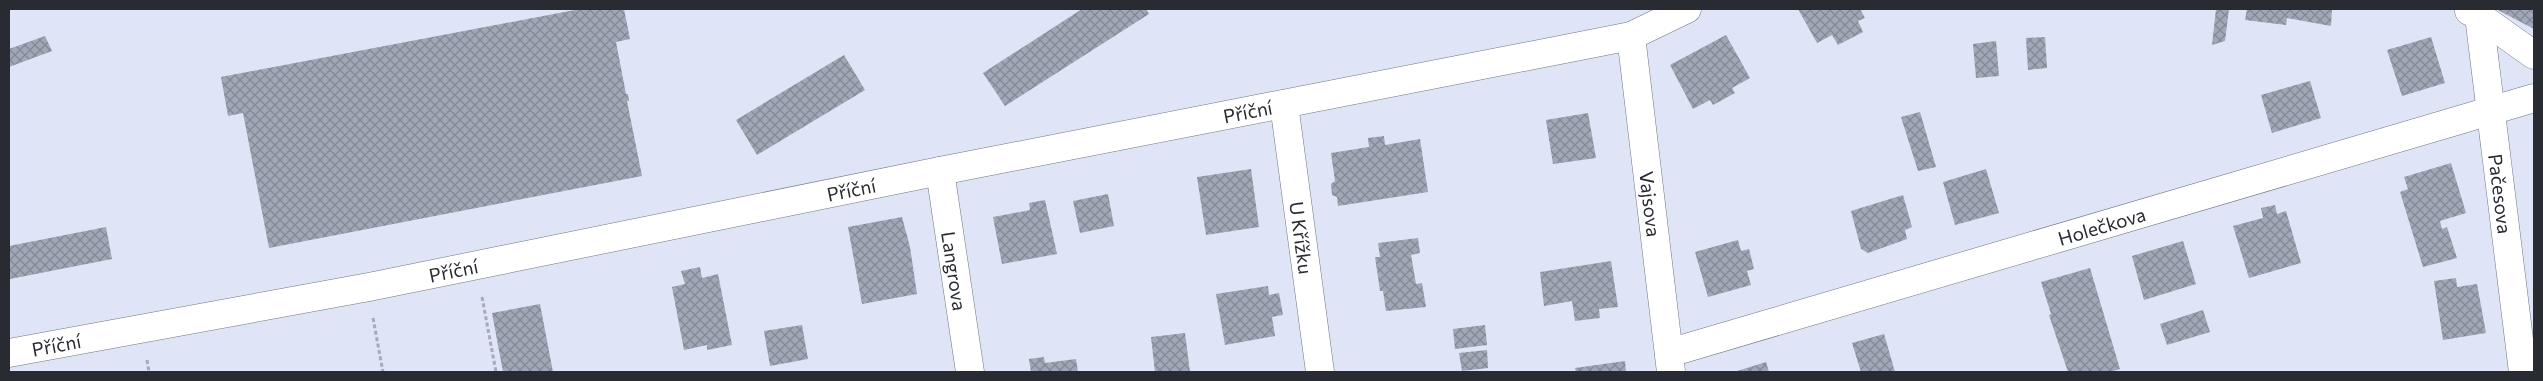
<svg xmlns="http://www.w3.org/2000/svg" width="2543" height="381" viewBox="0 0 2543 381" font-family="Commissioner,sans-serif">
	<style>
		.building { fill: url(#building-cross-hatch) }
		.lines { fill: none; stroke-linecap: round; stroke-linejoin: round }
		.minor-casing { stroke: #6f7584; stroke-width: 29 }
		.path { stroke: #a6aab9; stroke-width: 3; stroke-dasharray: 4 2.5; stroke-linecap: butt }
		.minor { stroke: #fff; stroke-width: 28 }
		.labels { text-anchor: middle; dominant-baseline: central; stroke-width: 4; stroke-linejoin: round; paint-order: stroke }
		.street-label { font-size: 19px; fill: #292b32; stroke: #dfe5f7 }
	</style>
	<defs>
		<pattern id="building-cross-hatch" width="8" height="8" patternUnits="userSpaceOnUse" patternTransform="scale(1.25)"><rect width="8" height="8" fill="#a1a7b7"/><path d="M0 0l8 8M0 8l8-8" fill="none" stroke="#838895"/></pattern>
	</defs>
	<rect width="100%" height="100%" fill="#dfe5f7"/>
	<g class="building">
		<path d="M580 9H624L630 39 616 42 626 94H628L629 101H627L642 176 269 248 243 113 228 116 221 77Z"/>
		<path d="M1082 9H1146L1149 14 1005 106 983 73Z"/>
		<path d="M1798 9H1860L1865 18 1858 21 1863 32 1838 45 1832 35 1817 43Z"/>
		<path d="M2216 9H2229L2225 41 2212 45Z"/>
		<path d="M2247 9H2332L2331 26 2287 18 2286 25 2245 20Z"/>
		<path d="M2496 9H2534V29Z"/>
		<path d="M1726 35 1750 78 1732 88 1735 93 1713 105 1710 100 1693 109 1670 65Z"/>
		<path d="M45 36 52 51 9 67V49Z"/>
		<path d="M2045 37 2047 68 2028 70 2026 38Z"/>
		<path d="M2431 37 2445 83 2402 96 2387 50Z"/>
		<path d="M1996 41 1999 76 1976 78 1973 44Z"/>
		<path d="M844 55 865 90 757 155 736 120Z"/>
		<path d="M2310 81 2321 118 2272 133 2261 95Z"/>
		<path d="M1920 112 1936 167 1918 171 1901 117Z"/>
		<path d="M1588 113 1596 158 1553 164 1546 120Z"/>
		<path d="M1384 136 1385 145 1420 139 1428 192 1338 206 1337 197 1332 195 1331 184 1335 181 1331 153 1369 147 1368 138Z"/>
		<path d="M2451 163 2466 213 2440 221 2442 229 2447 227 2457 258 2423 267 2400 192 2408 189 2404 177Z"/>
		<path d="M1251 169 1259 227 1206 235 1197 177Z"/>
		<path d="M1986 169 1999 213 1955 225 1943 182Z"/>
		<path d="M1108 194 1114 226 1080 233 1073 201Z"/>
		<path d="M1903 195 1912 227 1905 230 1907 239 1868 253 1861 249 1851 211Z"/>
		<path d="M1045 200 1057 254 1002 264 993 217 1030 210 1029 203Z"/>
		<path d="M2275 205 2277 214 2286 211 2301 263 2249 278 2233 226 2263 218 2261 208Z"/>
		<path d="M902 217 910 247 917 294 862 304 848 227Z"/>
		<path d="M106 227 112 259 10 279 9 246Z"/>
		<path d="M1418 238 1420 253 1411 255 1416 284 1422 283 1426 307 1386 311 1383 291H1380L1375 257H1380L1378 243Z"/>
		<path d="M1738 240 1741 251 1749 249 1754 269 1747 271 1751 285 1708 297 1695 252Z"/>
		<path d="M2183 241 2196 284 2144 300 2132 256Z"/>
		<path d="M1611 261 1618 307 1599 309 1600 318 1575 321 1572 301 1544 306 1540 272Z"/>
		<path d="M700 267 702 278 718 274 732 345 707 350V345L684 350 672 287 685 284 681 271Z"/>
		<path d="M2090 268 2120 369 2110 372H2068L2049 315 2051 314 2041 282Z"/>
		<path d="M2456 278 2457 287 2477 284 2486 333 2443 340 2434 281Z"/>
		<path d="M1268 286 1269 295 1279 293 1283 315 1272 317 1275 336 1225 345 1216 294Z"/>
		<path d="M540 304 553 372H503L492 313Z"/>
		<path d="M2203 310 2210 332 2167 345 2160 324Z"/>
		<path d="M802 325 808 359 770 366 764 331Z"/>
		<path d="M1485 325 1487 345 1455 349 1453 329Z"/>
		<path d="M1185 333 1190 372H1155L1151 337Z"/>
		<path d="M1884 334 1895 372H1861L1852 343Z"/>
		<path d="M1487 350 1488 368 1462 371 1459 353Z"/>
		<path d="M1044 357 1045 363 1076 359 1078 372H1031L1029 359Z"/>
		<path d="M1625 361 1626 372H1576L1575 368Z"/>
		<path d="M1766 362 1769 372H1734Z"/>
	</g>
	<g class="lines">
		<g class="minor-casing">
			<g id="minor">
				<path d="M2469 11 2479 16 2534 55"/>
				<path id="s1" d="M2479 16 2523 372"/>
				<path id="s2" d="M1631 36 1671 372"/>
				<path id="s3" d="M1284 104 1320 372"/>
				<path id="s4" d="M940 171 970 372"/>
				<path id="s5" d="M9 353 369 287 940 171 1631 36 1687 9"/>
				<path id="s6" d="M1669 353 2534 98"/>
			</g>
		</g>
		<g class="path">
			<path d="M482 297 496 372"/>
			<path d="M373 318 383 372"/>
			<path d="M147 360 149 372"/>
		</g>
		<use href="#minor" class="minor"/>
	</g>
	<g class="labels">
		<g class="street-label">
			<text stroke="none"><textPath href="#s5" startOffset="1262">Příční</textPath></text>
			<text stroke="none"><textPath href="#s5" startOffset="858">Příční</textPath></text>
			<text stroke="none"><textPath href="#s1" startOffset="179">Pačesova</textPath></text>
			<text stroke="none"><textPath href="#s2" startOffset="169">Vajsova</textPath></text>
			<text stroke="none"><textPath href="#s6" startOffset="451">Holečkova</textPath></text>
			<text stroke="none"><textPath href="#s3" startOffset="135">U Křížku</textPath></text>
			<text stroke="none"><textPath href="#s5" startOffset="452">Příční</textPath></text>
			<text stroke="none"><textPath href="#s4" startOffset="101">Langrova</textPath></text>
			<text stroke="none"><textPath href="#s5" startOffset="48">Příční</textPath></text>
		</g>
	</g>
	<rect width="2543" height="381" fill="none" stroke="#292b32" stroke-width="20"/>
</svg>
